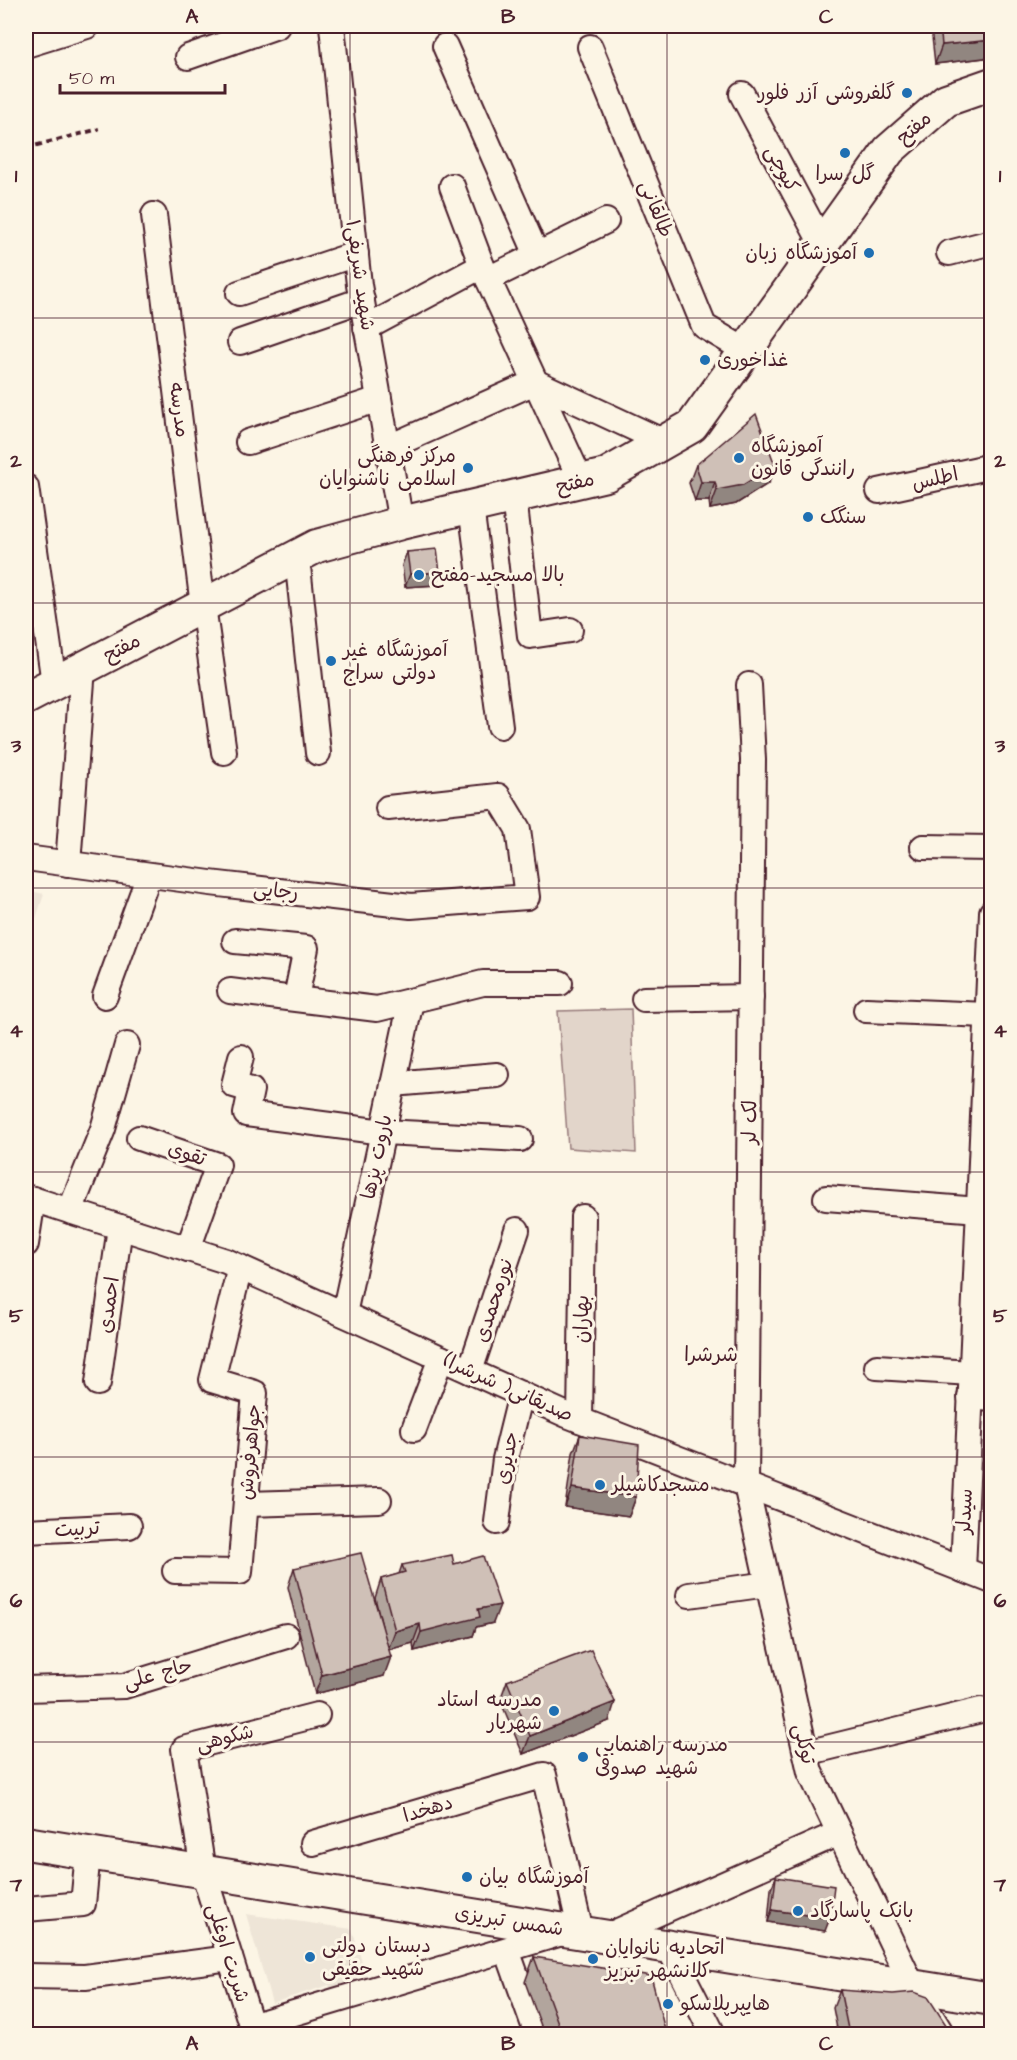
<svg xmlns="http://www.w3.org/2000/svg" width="1017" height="2060" viewBox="0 0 1017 2060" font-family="'Architects Daughter','Playpen Sans Arabic',sans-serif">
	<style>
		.built { fill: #eee5d7 }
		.green { fill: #e2d5ca; stroke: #967a7a; stroke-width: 1.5 }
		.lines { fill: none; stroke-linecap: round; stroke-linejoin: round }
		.minor-casing { stroke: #4a1f2b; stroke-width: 28 }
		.major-casing { stroke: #4a1f2b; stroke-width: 36 }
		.path { stroke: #4a1f2b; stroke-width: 4; stroke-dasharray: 6 4.5; stroke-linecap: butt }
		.minor { stroke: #fcf5e5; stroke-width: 24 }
		.major { stroke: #fcf5e5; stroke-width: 32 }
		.wall { fill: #b2a59d; stroke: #4a1f2b; stroke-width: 1.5 }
		.shaded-wall { fill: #918680; stroke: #4a1f2b; stroke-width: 1.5 }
		.building { fill: #cfc0b7; stroke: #4a1f2b; stroke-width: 1.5 }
		.grid { fill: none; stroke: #4a1f2b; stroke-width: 1.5; stroke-opacity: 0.55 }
		.poi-dot { fill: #1f6fb2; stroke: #fcf5e5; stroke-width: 2 }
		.labels { text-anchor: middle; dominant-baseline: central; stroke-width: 6; stroke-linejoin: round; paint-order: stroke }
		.poi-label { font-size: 20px; fill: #4a1f2b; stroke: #fcf5e5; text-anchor: start }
		.street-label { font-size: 20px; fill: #4a1f2b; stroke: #fcf5e5 }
		.neighbourhood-label { font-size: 21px; fill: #4a1f2b; stroke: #fcf5e5 }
		.neatline { fill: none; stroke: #4a1f2b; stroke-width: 2 }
		.grid-label { font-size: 20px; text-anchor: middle; font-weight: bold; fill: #4a1f2b }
	</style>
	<rect width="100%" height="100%" fill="#fcf5e5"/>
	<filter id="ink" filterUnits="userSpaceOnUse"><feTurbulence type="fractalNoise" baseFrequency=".0167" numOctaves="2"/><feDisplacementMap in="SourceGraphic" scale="12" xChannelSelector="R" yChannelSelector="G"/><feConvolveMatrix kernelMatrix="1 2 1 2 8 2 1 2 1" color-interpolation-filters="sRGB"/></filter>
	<g filter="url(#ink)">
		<g class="built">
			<path d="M26 890 44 894 26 949Z"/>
			<path d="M246 1914 352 1929 369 1985 333 1994 329 1985 272 2003Z"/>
		</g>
		<path class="green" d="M631 1009 636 1153 568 1148 558 1011Z"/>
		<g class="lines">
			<g class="minor-casing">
				<g id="minor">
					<path d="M332 26 359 285 401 523"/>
					<path d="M26 45 87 26"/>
					<path d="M445 46 537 255"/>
					<path d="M590 47 704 326 746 351"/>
					<path d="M188 57 277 26"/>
					<path d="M742 94 822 244"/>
					<path d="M452 186 482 266"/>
					<path d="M154 215 203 606 224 752"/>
					<path d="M949 253 992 242"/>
					<path d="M488 279 606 221"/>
					<path d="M239 293 356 254"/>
					<path d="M366 328 482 266 581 481"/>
					<path d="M240 342 362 300"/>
					<path d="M248 442 379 399"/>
					<path d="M387 448 535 382 664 442"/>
					<path d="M26 487 54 683"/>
					<path d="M879 491 992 466"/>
					<path d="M514 497 530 636 570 630"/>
					<path d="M471 507 500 726"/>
					<path d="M297 557 318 753"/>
					<path d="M749 685 753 760 746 1485 810 1772 912 1985 942 2034"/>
					<path d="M923 847 992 848"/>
					<path d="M26 858 210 883 411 906 527 897 518 829 498 796 388 808"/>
					<path d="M68 864 83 668"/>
					<path d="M235 941 306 948 296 998"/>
					<path d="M230 991 377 1009 483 983H560"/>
					<path d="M105 996 149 875"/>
					<path d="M644 999 751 997"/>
					<path d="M866 1010 987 1015"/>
					<path d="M241 1057 234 1085 251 1090 246 1114 383 1132 520 1139"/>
					<path d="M393 1084 497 1075"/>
					<path d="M139 1138 218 1165 188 1249"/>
					<path d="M26 1197 226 1261 567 1415 992 1581"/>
					<path d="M826 1198 979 1210"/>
					<path d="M70 1211 103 1129 127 1045"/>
					<path d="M26 1244 33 1199"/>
					<path d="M344 1314 411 1001"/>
					<path d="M877 1367 971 1373"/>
					<path d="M470 1371 517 1230"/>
					<path d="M98 1383 120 1227"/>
					<path d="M970 1397 992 1399"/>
					<path d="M580 1420 583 1217"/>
					<path d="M414 1429 441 1358"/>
					<path d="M246 1504 379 1500"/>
					<path d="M497 1522 505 1459 521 1394"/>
					<path d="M26 1531 129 1526"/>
					<path d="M963 1570 992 912"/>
					<path d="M175 1571 240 1572 255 1393 212 1380 240 1267"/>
					<path d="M689 1595 768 1584"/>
					<path d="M26 1689 124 1686 286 1636"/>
					<path d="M806 1753 981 1710"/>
					<path d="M313 1843 544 1775 581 1932"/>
					<path d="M26 1909 83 1904 88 1853"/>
					<path d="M607 1936 839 1833"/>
					<path d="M668 1946 713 2034"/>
					<path d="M507 1950 537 2034"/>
					<path d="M26 1976 85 1977 230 1958"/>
					<path d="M251 2026 565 1932"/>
					<path d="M254 2034 203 1871 184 1749 317 1715"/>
				</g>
			</g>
			<g class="major-casing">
				<g id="major">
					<path d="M26 698 317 546 401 523 606 475 692 426 889 150 946 100 992 84"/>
					<path d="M26 1843 992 1999"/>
				</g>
			</g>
			<path class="path" d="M26 148 99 129"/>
			<use href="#minor" class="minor"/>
			<use href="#major" class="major"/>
		</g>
		<g class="wall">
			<path d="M932 26H992V57L935 64 931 28Z"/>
			<path d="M696 465 769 483 736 504 710 509 709 501H695L689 483Z"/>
			<path d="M407 552 440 572 436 585 405 587 402 565Z"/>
			<path d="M580 1435 636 1497 629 1516 565 1507 573 1453Z"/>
			<path d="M454 1564 493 1623 476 1627 473 1636 414 1651 413 1643 388 1650 384 1676 315 1694 288 1587 294 1568 382 1626 375 1598 381 1579 399 1574 402 1565Z"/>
			<path d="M507 1681 609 1721 523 1754 500 1700Z"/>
			<path d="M776 1877 825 1931 768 1922 771 1889Z"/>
			<path d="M534 1957 666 2034H544L525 1982Z"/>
			<path d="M840 1990 952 2034H838L833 2008Z"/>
		</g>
		<g class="shaded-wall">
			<path d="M992 40V57L935 64 942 45Z"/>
			<path d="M775 465 769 483 736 504 710 509 717 490Z"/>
			<path d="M701 482H715L709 501H695Z"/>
			<path d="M440 572 436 585 405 587 410 574Z"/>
			<path d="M572 1488 636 1497 629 1516 565 1507Z"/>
			<path d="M500 1605 493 1623 476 1627 473 1636 414 1651 421 1632 478 1609Z"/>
			<path d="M420 1624 413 1643 388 1650 395 1631Z"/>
			<path d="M391 1657 384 1676 315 1694 322 1675Z"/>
			<path d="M615 1702 609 1721 523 1754 530 1736Z"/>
			<path d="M772 1910 830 1918 825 1931 768 1922Z"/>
		</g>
		<g class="building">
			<path d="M940 26H992V40L942 45Z"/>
			<path d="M756 414 775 465 743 485 717 490 715 482H701L696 465Z"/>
			<path d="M437 549 440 572 410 574 407 552Z"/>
			<path d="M580 1435 639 1445 636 1497 572 1488Z"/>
			<path d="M361 1553 391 1657 322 1675 294 1568Z"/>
			<path d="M452 1555 454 1564 483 1556 500 1605 478 1609 480 1617 421 1632 420 1624 395 1631 381 1579 405 1572 402 1565Z"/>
			<path d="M591 1650 615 1702 530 1736 507 1681Z"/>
			<path d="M776 1877 834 1886 830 1918 772 1910Z"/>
			<path d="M534 1957 651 1976 666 2034H562Z"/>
			<path d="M840 1990 893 1994 914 1992 928 1997 952 2034H849Z"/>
		</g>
	</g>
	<path class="grid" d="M350 26V2034M667 26V2034M26 318H992M26 603H992M26 888H992M26 1172H992M26 1457H992M26 1742H992"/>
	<g class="poi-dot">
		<circle cx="907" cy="93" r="6"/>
		<circle cx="845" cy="153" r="6"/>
		<circle cx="869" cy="253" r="6"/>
		<circle cx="705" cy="360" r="6"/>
		<circle cx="739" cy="458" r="6"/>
		<circle cx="468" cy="468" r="6"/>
		<circle cx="808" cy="517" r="6"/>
		<circle cx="419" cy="575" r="6"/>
		<circle cx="331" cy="661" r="6"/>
		<circle cx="600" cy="1485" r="6"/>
		<circle cx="554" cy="1711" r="6"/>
		<circle cx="583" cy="1757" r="6"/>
		<circle cx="467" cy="1877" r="6"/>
		<circle cx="798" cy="1911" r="6"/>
		<circle cx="310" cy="1957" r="6"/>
		<circle cx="593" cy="1959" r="6"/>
		<circle cx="668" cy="2004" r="6"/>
	</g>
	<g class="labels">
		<g class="poi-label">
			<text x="895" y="93" text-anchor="end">گلفروشی آزر فلور</text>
			<text x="845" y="174" text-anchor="middle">گل سرا</text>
			<text x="857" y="253" text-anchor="end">آموزشگاه زبان</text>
			<text x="717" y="360">غذاخوری</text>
			<text x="751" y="446">آموزشگاه<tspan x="751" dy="23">رانندگی قانون</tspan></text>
			<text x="456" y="456" text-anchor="end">مرکز فرهنگی<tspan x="456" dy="23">اسلامی ناشنوایان</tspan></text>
			<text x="820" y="517">سنگک</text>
			<text x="431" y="575">بالا مسجید-مفتح</text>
			<text x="343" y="650">آموزشگاه غیر<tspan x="343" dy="23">دولتی سراج</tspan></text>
			<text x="612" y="1485">مسجدکاشیلر</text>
			<text x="542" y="1700" text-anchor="end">مدرسه استاد<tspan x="542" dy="23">شهریار</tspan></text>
			<text x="595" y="1745">مدرسه راهنمایی<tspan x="595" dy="23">شهید صدوقی</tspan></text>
			<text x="479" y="1877">آموزشگاه بیان</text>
			<text x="810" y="1911">بانک پاسارگاد</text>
			<text x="322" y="1946">دبستان دولتی<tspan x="322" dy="23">شهید حقیقی</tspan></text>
			<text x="605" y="1948">اتحادیه نانوایان<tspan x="605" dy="23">کلانشهر تبریز</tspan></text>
			<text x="680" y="2004">هایپرپلاسکو</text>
		</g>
		<g class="street-label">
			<text transform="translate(914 128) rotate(-41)">مفتح</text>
			<text transform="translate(782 169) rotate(62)">کیوچی</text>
			<text transform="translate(656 209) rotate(68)">طالقانی</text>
			<text transform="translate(360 275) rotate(82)">شهید شریفی۱</text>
			<text transform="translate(179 410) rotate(83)">مدرسه</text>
			<text transform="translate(935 479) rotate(-13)">اطلس</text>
			<text transform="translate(575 483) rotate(-13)">مفتح</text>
			<text transform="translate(122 648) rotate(-27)">مفتح</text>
			<text transform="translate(276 891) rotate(6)">رجایی</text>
			<text transform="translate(750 1122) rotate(-89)">لک لر</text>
			<text transform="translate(187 1154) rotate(19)">تقوی</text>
			<text transform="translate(377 1157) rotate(-78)">باروت پزها</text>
			<text transform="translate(494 1300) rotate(-72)">نورمحمدی</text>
			<text transform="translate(109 1305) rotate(-82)">احمدی</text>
			<text transform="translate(582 1319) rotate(-89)">بهاران</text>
			<text transform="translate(508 1388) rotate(24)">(شرشرا )صدیقانی</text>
			<text transform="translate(250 1452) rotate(-85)">جواهرفروش</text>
			<text transform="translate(507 1458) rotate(-79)">جدیری</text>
			<text transform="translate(965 1511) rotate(-87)">سیدلر</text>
			<text transform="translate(77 1529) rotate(-3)">تربیت</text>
			<text transform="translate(158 1674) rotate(-15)">حاج علی</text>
			<text transform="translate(225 1738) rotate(-14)">شکوهی</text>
			<text transform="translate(804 1744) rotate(77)">توکلی</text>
			<text transform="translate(428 1809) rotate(-17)">دهخدا</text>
			<text transform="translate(509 1921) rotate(9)">شمس تبریزی</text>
			<text transform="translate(228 1953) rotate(73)">شربت اوغلی</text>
		</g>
		<g class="neighbourhood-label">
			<text x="711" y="1354">شرشرا</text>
		</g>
	</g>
	<rect width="1017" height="2060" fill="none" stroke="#fcf5e5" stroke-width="66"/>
	<path d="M60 84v9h165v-9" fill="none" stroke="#4a1f2b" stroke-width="3"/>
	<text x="69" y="84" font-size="18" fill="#4a1f2b" stroke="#fcf5e5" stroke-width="4.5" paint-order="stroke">50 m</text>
	<rect x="33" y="33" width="951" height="1994" class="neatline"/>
	<g class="grid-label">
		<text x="192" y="23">A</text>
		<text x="508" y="23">B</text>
		<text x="826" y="23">C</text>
		<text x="16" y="182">1</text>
		<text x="1000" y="182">1</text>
		<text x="16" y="467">2</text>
		<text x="1000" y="467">2</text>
		<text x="16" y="752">3</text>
		<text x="1000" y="752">3</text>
		<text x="16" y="1037">4</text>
		<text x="1000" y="1037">4</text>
		<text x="16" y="1322">5</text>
		<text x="1000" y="1322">5</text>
		<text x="16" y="1607">6</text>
		<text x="1000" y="1607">6</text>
		<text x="16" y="1891">7</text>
		<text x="1000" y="1891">7</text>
		<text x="192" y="2050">A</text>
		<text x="508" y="2050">B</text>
		<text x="826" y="2050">C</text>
	</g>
</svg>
